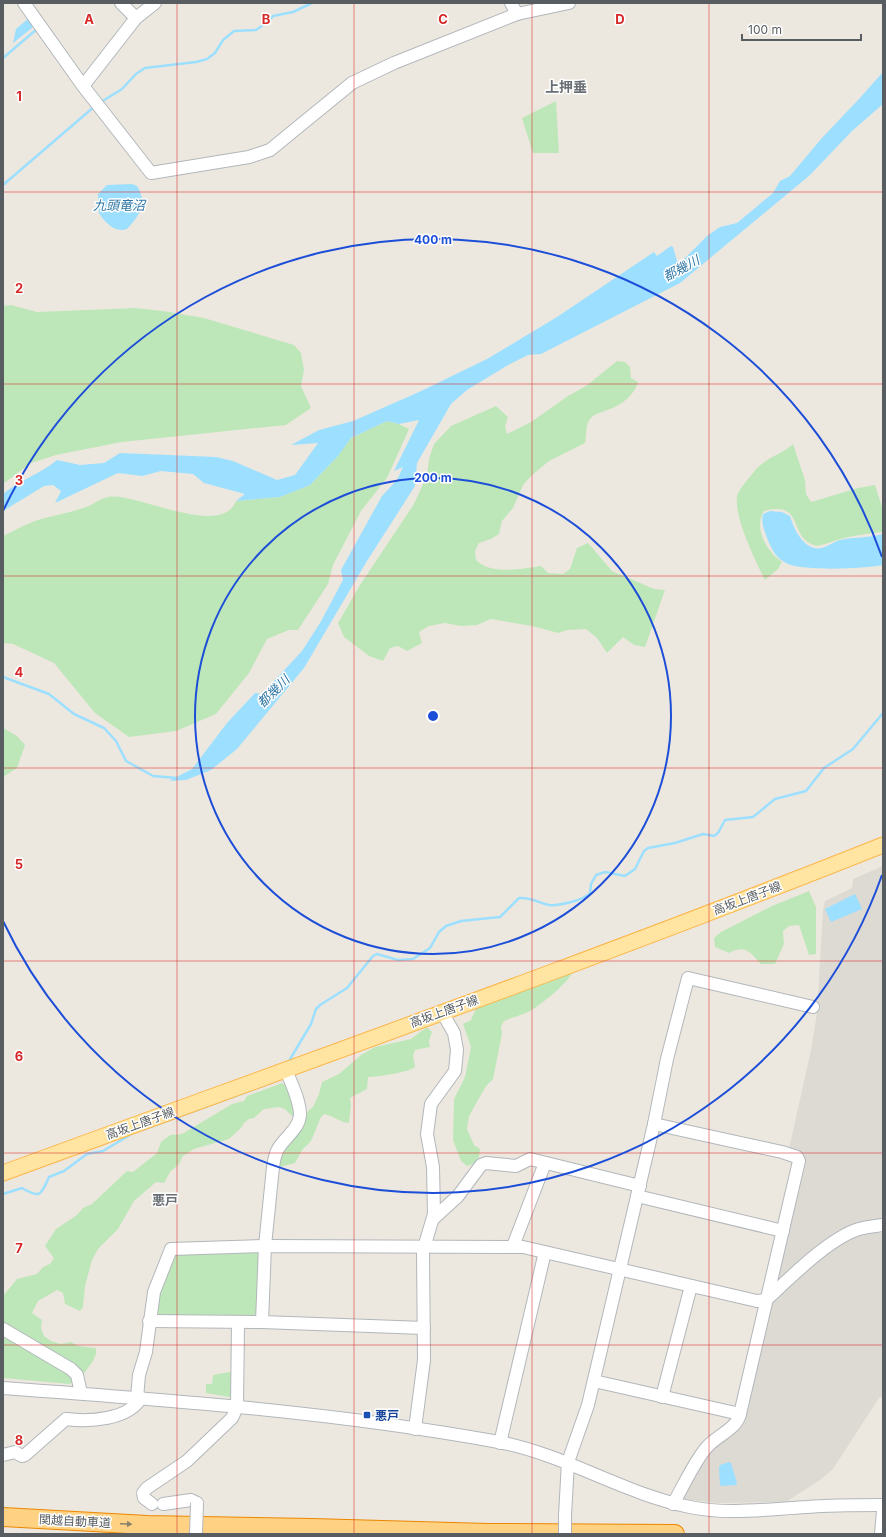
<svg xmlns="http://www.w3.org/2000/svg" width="886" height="1537" viewBox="0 0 886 1537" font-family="Inter,'Noto Sans JP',sans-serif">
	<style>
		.industrial { fill: #dddad4 }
		.green { fill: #bee7b9 }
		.water { fill: #9cdfff }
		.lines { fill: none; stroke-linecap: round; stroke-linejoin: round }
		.stream { stroke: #9cdfff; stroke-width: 2.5 }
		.minor-casing { stroke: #b2b7bb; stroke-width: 14 }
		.major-casing { stroke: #fcb549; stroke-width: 17 }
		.highway-casing { stroke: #eb8700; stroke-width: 20 }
		.minor { stroke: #fff; stroke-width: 12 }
		.major { stroke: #ffe5a1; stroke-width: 15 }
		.highway { stroke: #ffd283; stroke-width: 18 }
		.minor-bridge-casing { stroke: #b2b7bb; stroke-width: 14; stroke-linecap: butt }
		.minor-bridge { stroke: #fff; stroke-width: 12 }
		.oneway { fill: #8a806b }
		.grid { fill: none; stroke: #d62828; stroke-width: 1; stroke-opacity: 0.55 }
		.ring { fill: none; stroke: #1d4ed8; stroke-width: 2 }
		.transit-dot { fill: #1a4fb4; stroke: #fff; stroke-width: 1.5 }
		.labels { text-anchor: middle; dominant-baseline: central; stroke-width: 3; stroke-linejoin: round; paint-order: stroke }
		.street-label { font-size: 12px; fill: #585d61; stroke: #fff }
		.transit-label { font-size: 12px; font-weight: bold; fill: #164399; stroke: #fff; text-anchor: start }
		.water-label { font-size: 13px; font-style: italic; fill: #2f77a5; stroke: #fff }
		.neighbourhood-label { font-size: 13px; font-weight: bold; fill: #696f74; stroke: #fff }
		.quarter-label { font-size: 14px; font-weight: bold; fill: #696f74; stroke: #fff }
		.grid-label { font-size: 13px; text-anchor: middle; font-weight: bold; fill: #d62828; stroke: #fff; stroke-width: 3; stroke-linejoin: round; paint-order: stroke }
		.centre { fill: #1d4ed8; stroke: #fff; stroke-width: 2 }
		.ring-label { font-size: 12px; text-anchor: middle; font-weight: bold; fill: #1d4ed8; stroke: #fff; stroke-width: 3; stroke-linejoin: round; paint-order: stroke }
	</style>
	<rect width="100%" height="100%" fill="#ede8df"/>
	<g class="industrial">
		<path d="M883 866V1221L863 1223 776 1283 806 1163 803 1158 789 1149 811 1050 817 1013 823 909 825 901 852 888 853 879Z"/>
		<path d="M876 1232 883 1234V1396L879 1398 833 1469 820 1480 786 1502 718 1503 682 1499 704 1456 738 1426 770 1302 799 1274 822 1257 856 1236Z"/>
	</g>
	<g class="green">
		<path d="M556 101 559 153H533L522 118Z"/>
		<path d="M11 305 37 312 135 308 163 311 204 318 294 345 301 353 304 370 301 386 311 408 286 425 122 442 56 455 31 463 3 484V306Z"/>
		<path d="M617 361 625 362 630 367 631 378 638 382C635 394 622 405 610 409 603 412 595 413 590 419 585 425 587 435 585 443L549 461 531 476 523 485 513 508 502 521 499 534 491 539 479 543 475 551 476 560C491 575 522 569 541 566L548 573 563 574 570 569 577 548 588 543 612 571 654 589 665 590 645 647 634 645 623 637 607 653 597 638 586 629 568 630 558 633 532 626 491 619 477 625 461 626 445 623 429 626 419 632 422 643 407 651 398 646 390 648 383 661 369 656 344 637 338 623 360 585 414 504 427 475 429 459 434 444 451 426 496 406 508 417 505 426 507 434 531 422 568 396 586 386Z"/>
		<path d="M387 421 399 424 409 429 387 478 361 511 333 565 328 584 298 630H289L267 639 249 673 216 714 176 731 129 737 95 713 54 663 13 644 3 643V536C12 532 21 526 30 523 47 516 66 514 83 508 91 506 99 499 108 497 136 492 221 539 236 501L280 497 310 485 333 461 351 438Z"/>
		<path d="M793 444 805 480 806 494 811 502 858 488 875 485 883 510V532C865 534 848 536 831 542 824 544 818 548 811 544 789 533 803 501 764 511 753 528 767 552 782 562L778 569 765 580C756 562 731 512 738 493 741 487 753 473 757 468 768 457 782 454 793 444Z"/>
		<path d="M3 728 17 736 25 745 17 768 3 777Z"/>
		<path d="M809 891 816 907V954L809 955 799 925 789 926 783 931 784 944 775 964H761C750 952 746 944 729 953L715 947 714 938 721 932 772 906Z"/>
		<path d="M574 969C572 980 539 1007 528 1012 520 1016 512 1017 504 1021L501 1027 502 1034 493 1079 486 1086 469 1116 467 1129 474 1145 480 1149 479 1157 476 1163 467 1166 461 1161 453 1140 454 1099 465 1077 471 1047 463 1024 471 1020 477 1006Z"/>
		<path d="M427 1027 432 1032 429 1041 430 1047 415 1050 413 1056 415 1067C411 1072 376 1077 368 1077L367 1089 350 1098 351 1105 349 1123C339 1122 334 1116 324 1114L321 1117 311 1141 302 1150 295 1163 279 1167 281 1150 303 1122 308 1111 313 1107 319 1094 322 1082 339 1074 361 1055 375 1047 411 1039Z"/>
		<path d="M282 1083C292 1089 293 1102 295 1113L292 1116 285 1109 279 1107 264 1109 254 1118 249 1119 244 1123 241 1128 229 1139 194 1149 183 1156 179 1164 170 1172 164 1183 156 1182 134 1201 118 1229 98 1249 92 1260 85 1286 83 1307 80 1311 65 1304 63 1293 57 1290 38 1301 32 1313 42 1320 41 1328 44 1336 51 1341 61 1344 71 1342 78 1346 96 1348V1354L93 1361 83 1375 77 1381 69 1384 3 1378V1296L17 1279 37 1274 43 1267 50 1264 54 1258 45 1246 56 1229 77 1215 83 1208 92 1204 127 1171 133 1172 157 1153 161 1142 170 1135 182 1134 232 1104 244 1101 247 1096Z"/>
		<path d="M261 1250 260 1317H155L156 1304 172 1256 178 1254Z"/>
		<path d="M235 1371V1398L206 1393V1384H212L213 1375Z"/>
	</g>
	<g class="water">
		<path d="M30 17 33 25 32 28 13 43 16 29Z"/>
		<path d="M883 72V104L852 131 810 175 680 283 541 354 528 355 508 365 467 390 451 404 417 463 415 486 367 561 304 668 237 749 211 770 186 780 169 781 192 769 227 723 255 693 262 694 302 651 320 623 343 580 341 570 382 496 397 480 403 467 394 471 419 420 399 424 387 421 351 438 338 456 310 485 280 497 236 501 245 494 204 483 193 474 161 471 142 476 118 473 55 503 61 491 53 485 44 486 3 511V494C20 480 40 474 57 460L80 465 104 463 120 453 216 457 233 461 277 480 295 475 318 443 291 445 319 430 353 421 419 392 487 359 557 317 654 252 657 256 671 246 673 247 677 261H682L707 236 720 227 737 223 773 193 780 181 790 176 821 139 858 100Z"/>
		<path d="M132 184 137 186C148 203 139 216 127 229 115 233 105 223 99 213L98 194 107 185Z"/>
		<path d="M770 511 782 512 790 516C794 530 805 552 822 548 828 546 834 542 840 540 854 537 869 538 883 534V565C863 569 806 571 788 564 776 559 771 548 767 538 764 530 761 523 763 514Z"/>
		<path d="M855 894 862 909 831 922 825 909Z"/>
		<path d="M729 1462 731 1463 737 1483 736 1485 722 1486 720 1485 719 1468 720 1465Z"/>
	</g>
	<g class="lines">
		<g class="stream">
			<path d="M3 58 37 29"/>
			<path d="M101 102 122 89 136 74 145 68 196 62 207 59 215 53 223 40 234 31 256 30 269 21 273 16 293 12 312 3"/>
			<path d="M3 185 95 106"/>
			<path d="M3 677 49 694 74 714 104 728 116 741 126 761 153 776 177 778"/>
			<path d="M289 1061 311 1024 316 1009 320 1005 347 988 373 956 377 954 398 960 413 959 430 948 439 932 446 926 461 921 500 917 519 898C533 897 537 903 549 905 558 906 585 900 590 893L591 884 596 875 605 872 625 876 635 869 644 851 648 848 675 843 703 834 714 836 718 833 725 820 753 817 775 799 806 791 824 768 853 749 883 713"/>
			<path d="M142 1130 279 1080"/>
			<path d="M3 1194 22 1188C40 1199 41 1195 49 1177L64 1171 87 1154 103 1151 135 1132"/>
		</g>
		<g class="minor-casing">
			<g id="minor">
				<path d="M24 3 83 86 151 173 249 157 270 150 352 83 394 63 517 14 569 3"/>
				<path d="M121 3 136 18"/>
				<path d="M511 3 517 14"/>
				<path d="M83 86 136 18 155 3"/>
				<path d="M637 1196 783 1231"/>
				<path d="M434 1218 458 1196 481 1165 486 1163 516 1166 530 1159 640 1186"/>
				<path d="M513 1246 545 1163"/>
				<path d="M149 1321 262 1322 424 1328"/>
				<path d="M262 1322 265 1246 273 1167C274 1160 275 1154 278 1149 285 1137 299 1129 300 1115 300 1100 291 1083 286 1070"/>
				<path d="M3 1329 71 1369 77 1375 81 1393"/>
				<path d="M594 1381 740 1414 799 1161 797 1157 782 1152 654 1124"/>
				<path d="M3 1388C170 1400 334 1412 499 1442 566 1455 624 1494 690 1507 728 1515 768 1509 807 1507 832 1505 857 1505 883 1505"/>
				<path d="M662 1397 691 1286"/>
				<path d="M137 1398 139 1375 146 1352 154 1292 171 1249 265 1246 523 1247 757 1301 766 1300C789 1279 829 1238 859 1229 866 1227 875 1226 883 1225"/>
				<path d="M415 1429 424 1360 423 1251 434 1214 433 1167 427 1134 431 1104 455 1071 457 1050 454 1033 442 1012"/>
				<path d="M500 1443 545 1252"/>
				<path d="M3 1455 15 1452 22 1456 25 1455 66 1419C89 1422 128 1420 141 1398"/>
				<path d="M152 1504 144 1498 143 1493 147 1488 187 1461 232 1418 237 1407 238 1322"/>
				<path d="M163 1504 191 1500 197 1503"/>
				<path d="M673 1504C683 1487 695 1460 707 1447 716 1436 737 1429 740 1414"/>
				<path d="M565 1515 568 1462 588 1405 654 1124 667 1059 688 978 813 1007"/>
				<path d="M881 1534 883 1511"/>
			</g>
		</g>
		<g class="major-casing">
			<path id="major" d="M3 1173C297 1065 592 961 883 845"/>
		</g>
		<g class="highway-casing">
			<path id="highway" d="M3 1517 147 1525 312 1528 488 1533 675 1534"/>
		</g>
		<use href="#minor" class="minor"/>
		<use href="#major" class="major"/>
		<use href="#highway" class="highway"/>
		<g class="minor-bridge-casing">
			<g id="minor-bridge">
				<path d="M196 1534 197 1503"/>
				<path d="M565 1534V1515"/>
			</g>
		</g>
		<use href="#minor-bridge" class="minor-bridge"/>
	</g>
	<defs><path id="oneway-solid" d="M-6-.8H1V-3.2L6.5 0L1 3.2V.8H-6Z"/></defs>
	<use class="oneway" href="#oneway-solid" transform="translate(126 1524) rotate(3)"/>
	<path class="grid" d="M177 3V1534M354 3V1534M532 3V1534M709 3V1534M3 192H883M3 384H883M3 576H883M3 768H883M3 961H883M3 1153H883M3 1345H883"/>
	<g class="ring">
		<circle cx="433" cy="716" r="238"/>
		<path d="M882 875A476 476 0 0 1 3 921M3 511A476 476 0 0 1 882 557"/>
	</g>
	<rect class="transit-dot" x="363" y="1411" width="8" height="8" rx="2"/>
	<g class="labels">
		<g class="street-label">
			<text transform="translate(747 898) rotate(-21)">高坂上唐子線</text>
			<text transform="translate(444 1011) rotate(-20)">高坂上唐子線</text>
			<text transform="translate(140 1123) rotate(-20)">高坂上唐子線</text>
			<text transform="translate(75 1521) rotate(3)">関越自動車道</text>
		</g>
		<g class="transit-label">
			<text x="375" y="1415">悪戸</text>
		</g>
		<g class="water-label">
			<text x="119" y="205">九頭竜沼</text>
			<text transform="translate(681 268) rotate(-28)">都幾川</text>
			<text transform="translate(273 691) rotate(-45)">都幾川</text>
		</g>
		<g class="neighbourhood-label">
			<text x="165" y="1200">悪戸</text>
		</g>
		<g class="quarter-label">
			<text x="566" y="86">上押垂</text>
		</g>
	</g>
	<g class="grid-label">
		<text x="89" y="24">A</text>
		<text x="266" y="24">B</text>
		<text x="443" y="24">C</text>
		<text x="620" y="24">D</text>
		<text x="19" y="101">1</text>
		<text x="19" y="293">2</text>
		<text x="19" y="485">3</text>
		<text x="19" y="677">4</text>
		<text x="19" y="869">5</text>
		<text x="19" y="1061">6</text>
		<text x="19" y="1253">7</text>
		<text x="19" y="1445">8</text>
	</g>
	<circle cx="433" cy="716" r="6" class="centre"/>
	<g class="ring-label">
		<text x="433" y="244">400 m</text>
		<text x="433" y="482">200 m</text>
	</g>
	<rect width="886" height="1537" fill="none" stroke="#585d61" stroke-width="8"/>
	<path d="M742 34v6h119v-6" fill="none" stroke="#585d61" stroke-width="2"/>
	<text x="748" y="34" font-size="12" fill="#585d61" stroke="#ffffff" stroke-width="3" paint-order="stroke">100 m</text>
</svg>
